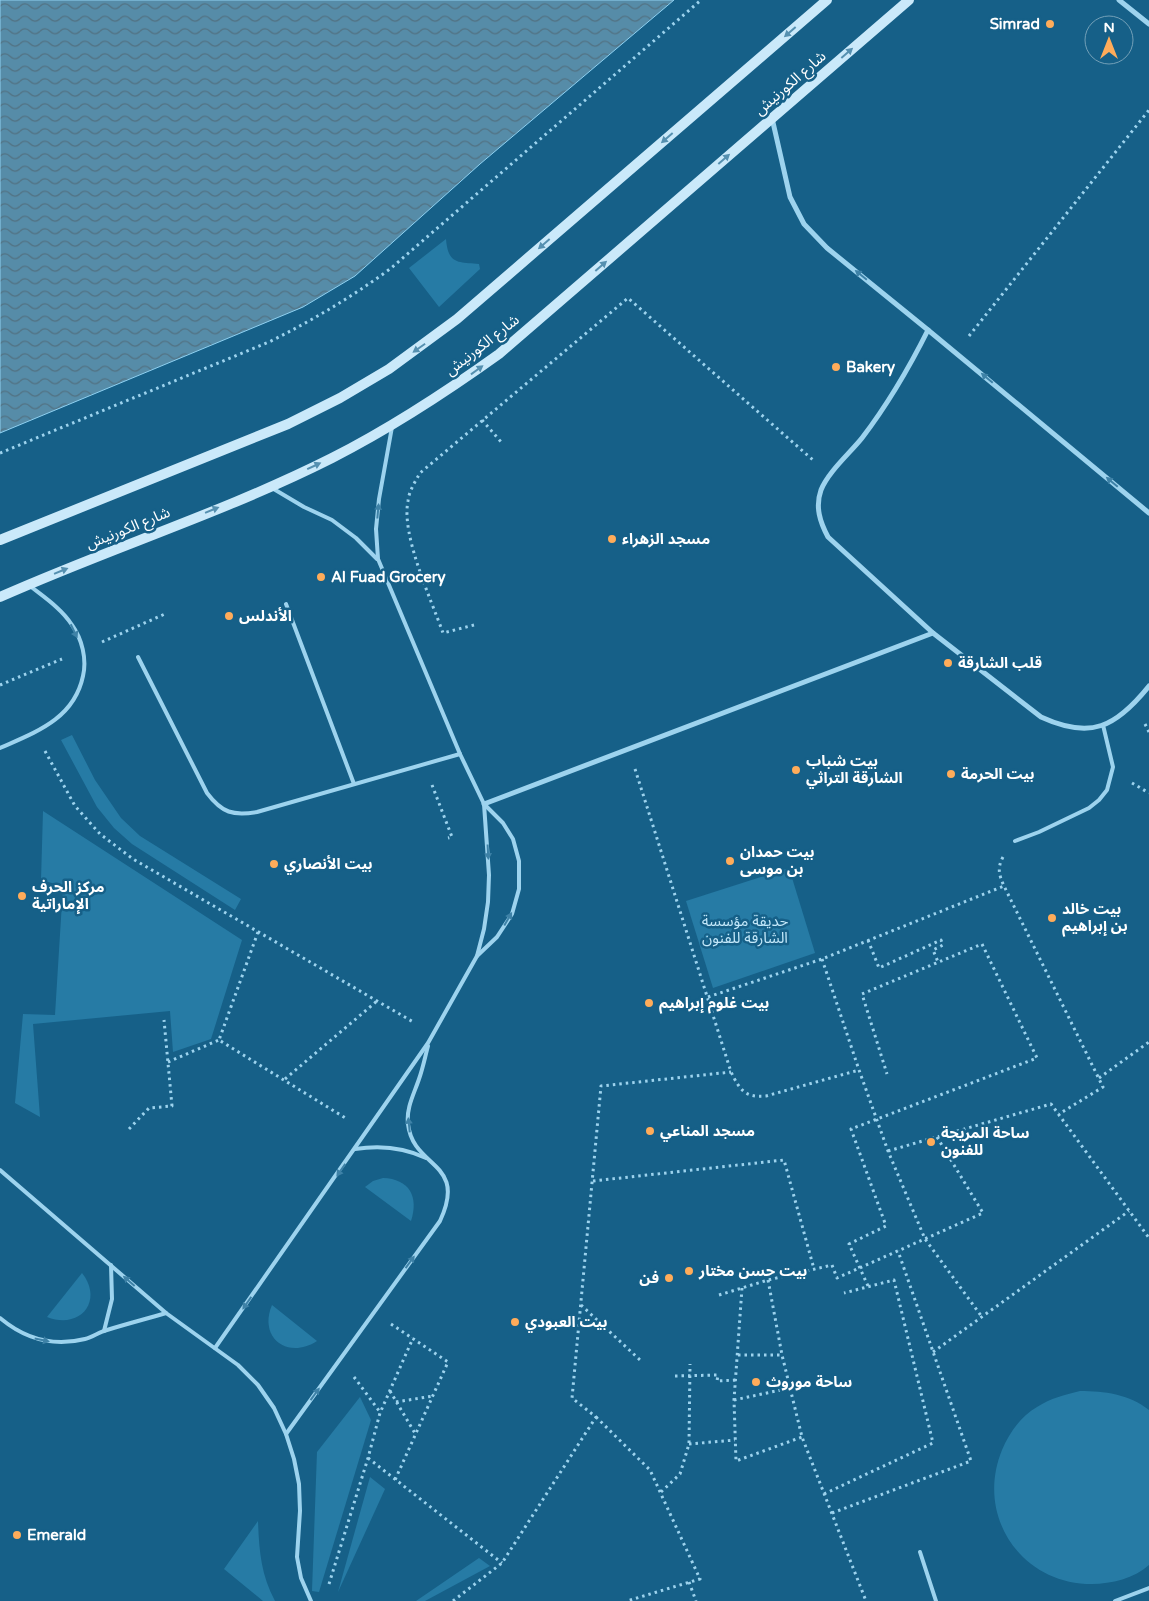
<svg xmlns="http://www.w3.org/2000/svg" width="1149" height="1601" viewBox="0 0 1149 1601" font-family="'Varela Round','Noto Sans Arabic',sans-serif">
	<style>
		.green { fill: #267ba5 }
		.water { fill: url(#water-waves); stroke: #8fd1f1 }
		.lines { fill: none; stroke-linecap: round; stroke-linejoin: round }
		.path { stroke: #9dd3ee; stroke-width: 3; stroke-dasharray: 2.5 4; stroke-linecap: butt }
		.lane { stroke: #9dd3ee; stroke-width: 4 }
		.street { stroke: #9dd3ee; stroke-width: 5 }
		.secondary { stroke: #cae9fa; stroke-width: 10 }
		.oneway { fill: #5590b0 }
		.oneway2 { fill: #3e82a7 }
		.poi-dot { fill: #ffac5a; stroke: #166088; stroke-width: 2 }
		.labels { text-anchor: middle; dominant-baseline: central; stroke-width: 5; stroke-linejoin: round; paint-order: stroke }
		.poi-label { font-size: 15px; font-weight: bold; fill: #fff; stroke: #166088; text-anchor: start }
		.street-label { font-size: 15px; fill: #fff; stroke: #166088 }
		.park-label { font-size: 15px; fill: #c3e8fa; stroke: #166088 }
	</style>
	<defs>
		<pattern id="water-waves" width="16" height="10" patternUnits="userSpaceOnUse" patternTransform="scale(1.25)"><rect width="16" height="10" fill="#568ca8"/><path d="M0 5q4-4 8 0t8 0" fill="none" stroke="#527283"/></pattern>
	</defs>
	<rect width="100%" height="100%" fill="#166088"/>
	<g class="green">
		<path d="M446 239C448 265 459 262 479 264L480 269 439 307 409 268Z"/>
		<path d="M72 735 95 780 121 818 140 836 241 899 235 910 132 844 114 828 97 807 61 740Z"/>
		<path d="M43 811 242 940 211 1039 173 1052 170 1011 33 1024 40 1117 15 1103 23 1014 55 1015 63 886 41 880Z"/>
		<path d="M789 868 815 953 713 988 686 901Z"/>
		<path d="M383 1178C409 1179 419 1196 411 1221L365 1187 373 1181Z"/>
		<path d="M82 1273C104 1301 80 1330 47 1317Z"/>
		<path d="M272 1305 317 1341C288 1360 258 1338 272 1305Z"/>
		<path d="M1080 1391C1104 1391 1129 1394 1149 1410V1565C1135 1578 1111 1584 1092 1584 1021 1584 975 1516 1002 1450 1009 1433 1021 1416 1037 1407 1051 1398 1064 1395 1080 1391Z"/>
		<path d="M360 1397 371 1420 319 1592 312 1591 317 1452Z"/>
		<path d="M370 1477 385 1489 338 1592Z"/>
		<path d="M258 1521C259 1550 261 1575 275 1601H263L224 1569Z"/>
		<path d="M479 1558 490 1566 425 1601H416Z"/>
	</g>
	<path class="water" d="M0 0H674L480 164 355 276 303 307 0 433Z"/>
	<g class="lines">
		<g class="path">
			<path d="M969 336 1149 110"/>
			<path d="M482 420 502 443"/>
			<path d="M0 453 269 342C313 320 350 298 390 269L701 0"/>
			<path d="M474 625 443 633C431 599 401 535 408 501 409 491 415 482 420 473L628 298 813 460"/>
			<path d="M102 642 167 613"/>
			<path d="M0 685 62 659"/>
			<path d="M1145 724 1149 732"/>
			<path d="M45 751 75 806 100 834 133 859 415 1023"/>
			<path d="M635 769 731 1072C740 1090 745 1098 766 1096L859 1070"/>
			<path d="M1132 783 1149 793"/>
			<path d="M432 785 452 837 448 838"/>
			<path d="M1003 857C997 868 999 875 1004 886L1103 1087 1059 1114"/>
			<path d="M258 932 219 1040 347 1119"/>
			<path d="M868 940 879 968 941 940 943 945 933 950 938 962"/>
			<path d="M822 959 859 1070 888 1151 925 1239 982 1317"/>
			<path d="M708 997 822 959 1004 886"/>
			<path d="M168 1062 219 1040"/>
			<path d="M1099 1078 1149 1042"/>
			<path d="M285 1079 377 1001"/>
			<path d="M129 1129 149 1108 172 1106 164 1020"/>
			<path d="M888 1151 1051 1104 1149 1238"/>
			<path d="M593 1181 784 1160 814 1269"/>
			<path d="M768 1280 782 1355 802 1437 866 1601"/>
			<path d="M868 1286 849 1244 886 1226 851 1129 1037 1058 982 944 862 994 887 1074"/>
			<path d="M742 1288 734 1400 736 1461 802 1437"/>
			<path d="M719 1295 768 1280 832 1265 837 1278 983 1213 937 1137"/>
			<path d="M581 1305 640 1360"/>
			<path d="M391 1324 448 1362 395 1480"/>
			<path d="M933 1352 1129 1211"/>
			<path d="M738 1355H782"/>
			<path d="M675 1376 718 1375 717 1381 736 1380"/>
			<path d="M354 1377 380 1412"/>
			<path d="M390 1391 416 1435"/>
			<path d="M734 1400 790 1388"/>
			<path d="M396 1402 433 1396"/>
			<path d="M596 1417 650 1470 700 1579 627 1601"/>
			<path d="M689 1444 735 1440"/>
			<path d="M368 1458 502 1563"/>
			<path d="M661 1492 680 1474 689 1444 690 1364"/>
			<path d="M824 1494 933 1443 894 1280 844 1293"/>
			<path d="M832 1513 971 1461 898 1251"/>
			<path d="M689 1582 696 1601"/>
			<path d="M329 1584 368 1458 380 1413 413 1338"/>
			<path d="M453 1601 502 1563 596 1417 572 1398 601 1086 731 1072"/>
		</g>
		<g class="lane">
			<path d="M392 427 379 499 376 529 378 559 460 754 484 804 503 823 513 839 519 861V889L512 914 497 937 477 956"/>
			<path d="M272 488 304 507 332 520 356 538 377 559"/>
			<path d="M286 604 354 784"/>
			<path d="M138 657 207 793C222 813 233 816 257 812L460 754"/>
			<path d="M0 748C36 732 74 719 83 676 87 659 82 639 72 625 62 609 44 597 30 586"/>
			<path d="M1015 841 1039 832 1089 808 1099 800 1107 790 1113 767 1103 725"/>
			<path d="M355 1149C380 1145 403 1147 426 1158"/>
			<path d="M0 1170 166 1313 238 1365 258 1385 274 1408 286 1434 294 1459 299 1484 300 1511 297 1557 301 1578 311 1601"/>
			<path d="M0 1318C25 1339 53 1347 85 1339 93 1337 99 1332 107 1330 126 1324 146 1319 166 1313"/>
			<path d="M104 1331 112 1299 111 1265"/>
			<path d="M215 1348 428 1043 477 956 484 929 488 902 489 875 484 804"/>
			<path d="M286 1434 440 1221C468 1161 413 1169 408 1124 406 1108 414 1094 419 1079 423 1068 425 1057 428 1046"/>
			<path d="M920 1552 936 1601"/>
			<path d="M1115 1601 1149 1588"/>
		</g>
		<g class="street">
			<path d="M1119 0 1149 24"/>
			<path d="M772 118 790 197 804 224 827 248 928 330 1149 513"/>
			<path d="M928 330C909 368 888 404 862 438 850 453 828 472 821 490 815 507 820 522 828 537L933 633 1041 717C1091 740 1116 727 1149 686"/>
			<path d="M484 804 933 633"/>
		</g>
		<g class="secondary">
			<path d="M0 540 288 424 340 398 389 369 457 319 827 0"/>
			<path d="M0 597C110 548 225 512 332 458 391 428 446 392 499 354L909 0"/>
		</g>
	</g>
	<defs><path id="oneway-solid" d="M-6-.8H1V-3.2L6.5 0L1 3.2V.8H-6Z" transform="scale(1.25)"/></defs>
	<g class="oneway">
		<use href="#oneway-solid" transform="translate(790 32) rotate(139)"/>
		<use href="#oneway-solid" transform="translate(847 53) rotate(-41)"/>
		<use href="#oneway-solid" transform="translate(667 138) rotate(139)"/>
		<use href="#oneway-solid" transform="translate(724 159) rotate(-41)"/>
		<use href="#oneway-solid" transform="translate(544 244) rotate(139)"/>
		<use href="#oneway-solid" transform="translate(601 266) rotate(-41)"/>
		<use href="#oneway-solid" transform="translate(419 348) rotate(145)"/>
		<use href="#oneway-solid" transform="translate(477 370) rotate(-36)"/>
		<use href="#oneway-solid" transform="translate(314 466) rotate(-25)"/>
		<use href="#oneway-solid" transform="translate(212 510) rotate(-22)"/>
		<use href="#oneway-solid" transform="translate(61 571) rotate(-22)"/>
	</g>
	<g class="oneway2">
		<use href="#oneway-solid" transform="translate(861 275) rotate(-141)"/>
		<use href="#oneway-solid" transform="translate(987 378) rotate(-140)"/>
		<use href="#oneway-solid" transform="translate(1112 482) rotate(-140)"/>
		<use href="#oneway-solid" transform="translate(378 511) rotate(-85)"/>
		<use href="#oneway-solid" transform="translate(74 631) rotate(64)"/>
		<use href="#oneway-solid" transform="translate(488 852) rotate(87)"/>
		<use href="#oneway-solid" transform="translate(508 919) rotate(-60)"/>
		<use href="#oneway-solid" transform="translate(409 1125) rotate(-96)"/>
		<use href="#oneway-solid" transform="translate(341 1170) rotate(125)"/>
		<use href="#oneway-solid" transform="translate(410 1262) rotate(-54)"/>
		<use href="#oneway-solid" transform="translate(129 1281) rotate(-139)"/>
		<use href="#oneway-solid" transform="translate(247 1303) rotate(125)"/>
		<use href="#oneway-solid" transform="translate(42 1340) rotate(12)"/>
		<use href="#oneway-solid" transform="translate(315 1394) rotate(-54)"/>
	</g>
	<g class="poi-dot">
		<circle cx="1050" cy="24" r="5"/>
		<circle cx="836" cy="367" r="5"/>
		<circle cx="612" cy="539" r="5"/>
		<circle cx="321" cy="577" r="5"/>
		<circle cx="229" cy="616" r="5"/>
		<circle cx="948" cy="663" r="5"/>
		<circle cx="796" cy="770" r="5"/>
		<circle cx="951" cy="774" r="5"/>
		<circle cx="730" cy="861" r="5"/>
		<circle cx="274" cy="864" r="5"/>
		<circle cx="22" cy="896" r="5"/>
		<circle cx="1052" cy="918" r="5"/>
		<circle cx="649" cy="1003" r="5"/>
		<circle cx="650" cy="1131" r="5"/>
		<circle cx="931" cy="1142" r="5"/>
		<circle cx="689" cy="1271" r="5"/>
		<circle cx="669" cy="1278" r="5"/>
		<circle cx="515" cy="1322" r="5"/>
		<circle cx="756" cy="1382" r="5"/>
		<circle cx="17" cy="1535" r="5"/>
	</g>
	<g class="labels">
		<g class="poi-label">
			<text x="1040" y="24" text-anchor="end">Simrad</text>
			<text x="846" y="367">Bakery</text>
			<text x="622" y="539">مسجد الزهراء</text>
			<text x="331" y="577">Al Fuad Grocery</text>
			<text x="239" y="616">الأندلس</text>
			<text x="958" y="663">قلب الشارقة</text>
			<text x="806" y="761">بيت شباب<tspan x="806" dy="17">الشارقة التراثي</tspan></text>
			<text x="961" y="774">بيت الحرمة</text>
			<text x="740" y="852">بيت حمدان<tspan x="740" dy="17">بن موسى</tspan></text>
			<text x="284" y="864">بيت الأنصاري</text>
			<text x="32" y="887">مركز الحرف<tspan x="32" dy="17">الإماراتية</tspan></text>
			<text x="1062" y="909">بيت خالد<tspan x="1062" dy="17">بن إبراهيم</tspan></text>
			<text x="659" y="1003">بيت غلوم إبراهيم</text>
			<text x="660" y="1131">مسجد المناعي</text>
			<text x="941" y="1133">ساحة المريجة<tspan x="941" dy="17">للفنون</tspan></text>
			<text x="699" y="1271">بيت حسن مختار</text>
			<text x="659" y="1278" text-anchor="end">فن</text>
			<text x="525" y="1322">بيت العبودي</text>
			<text x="766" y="1382">ساحة موروث</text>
			<text x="27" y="1535">Emerald</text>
		</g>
		<g class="street-label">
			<text transform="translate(790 83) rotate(-41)">شارع الكورنيش</text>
			<text transform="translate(482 345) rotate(-38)">شارع الكورنيش</text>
			<text transform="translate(128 528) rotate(-22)">شارع الكورنيش</text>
		</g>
		<g class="park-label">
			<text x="745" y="921">حديقة مؤسسة<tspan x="745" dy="17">الشارقة للفنون</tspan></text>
		</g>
	</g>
	<g transform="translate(1109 40)"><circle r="24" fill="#166088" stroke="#73a0b8"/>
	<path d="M0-4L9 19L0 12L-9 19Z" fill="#ffac5a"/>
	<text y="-8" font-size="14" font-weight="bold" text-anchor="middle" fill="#ffffff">N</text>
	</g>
</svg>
